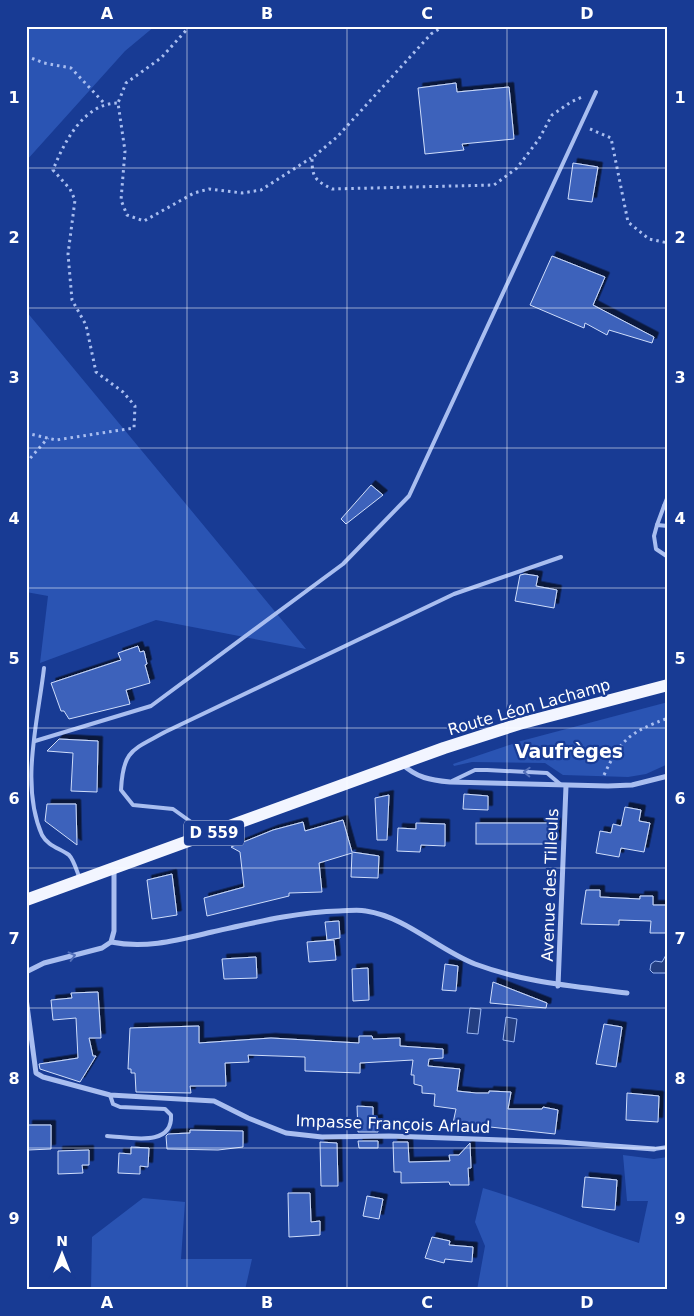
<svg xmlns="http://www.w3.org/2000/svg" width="694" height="1316" viewBox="0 0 694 1316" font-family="'DejaVu Sans',sans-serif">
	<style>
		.green { fill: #2a54b3 }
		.water { fill: #233e81; stroke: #9bb7f3 }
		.building { fill: #3c62bb; stroke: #cfddfb; filter: url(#shadow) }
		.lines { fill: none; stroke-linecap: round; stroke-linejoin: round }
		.path { stroke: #a9bef0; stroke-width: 3; stroke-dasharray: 2.5 4; stroke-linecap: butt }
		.lane { stroke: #a9bef0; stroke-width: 4 }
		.street { stroke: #a9bef0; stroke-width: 5 }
		.primary { stroke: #f2f5ff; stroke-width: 12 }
		.oneway { stroke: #526fb9 }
		.grid { fill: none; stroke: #fff; stroke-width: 1; stroke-opacity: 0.55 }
		.labels { text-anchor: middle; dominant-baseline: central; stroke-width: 4.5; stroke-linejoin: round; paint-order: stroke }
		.shield { fill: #183b94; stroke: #bac4df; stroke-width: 1 }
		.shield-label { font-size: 15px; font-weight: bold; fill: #fff }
		.street-label { font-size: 16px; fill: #fff; stroke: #183b94 }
		.quarter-label { font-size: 19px; font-weight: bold; fill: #fff; stroke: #183b94 }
		.neatline { fill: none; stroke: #fff; stroke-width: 2 }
		.grid-label { font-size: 16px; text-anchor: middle; font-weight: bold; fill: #fff }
	</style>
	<defs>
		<filter id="shadow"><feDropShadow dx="4.5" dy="-4.5" stdDeviation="0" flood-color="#0009"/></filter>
	</defs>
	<rect width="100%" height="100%" fill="#183b94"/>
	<g class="green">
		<path d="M26 26H155L125 51 26 161Z"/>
		<path d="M26 311 306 649 156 620 40 663 48 596 26 592Z"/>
		<path d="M668 702V764L646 774 628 777 563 775 545 763 472 762 454 766 453 764 521 741Z"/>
		<path d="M623 1155 654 1159 668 1157V1290H477L485 1246 475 1222 483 1188C536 1204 586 1226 639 1243L648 1201H627Z"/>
		<path d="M143 1198 185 1202 181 1259H252L245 1290H91L92 1237Z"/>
	</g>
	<g class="water">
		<path d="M666 955H668V973H653L650 970 651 964 655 961 662 962Z"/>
		<path d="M470 1008 481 1009 478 1034 467 1033Z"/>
		<path d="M506 1017 517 1019 514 1042 503 1040Z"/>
	</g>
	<g class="building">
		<path d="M456 83 457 92 509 87 514 139 462 144 464 150 425 154 418 88Z"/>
		<path d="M573 163 598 167 592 202 568 199Z"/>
		<path d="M552 256 605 277 593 305 654 337 652 343 609 330 607 335 585 323 584 328 530 305Z"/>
		<path d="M371 485 383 495 346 524 341 519Z"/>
		<path d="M525 574 538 576 536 586 557 590 554 608 515 601 520 575Z"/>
		<path d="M138 646 140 652 144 651 147 664 145 665 150 683 126 690 130 704 69 719 64 711H61L51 683 121 660 118 653Z"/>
		<path d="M59 739 98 741 97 792 71 791 73 753 47 751Z"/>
		<path d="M464 794 488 796V810L463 809Z"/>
		<path d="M389 795 387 840H377L375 798Z"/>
		<path d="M47 804H76L77 845 45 821Z"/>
		<path d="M625 807 641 810 639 821 650 823 644 852 621 848 619 857 596 853 600 831 611 833 613 824 621 826Z"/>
		<path d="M343 820 352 852 379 856 378 878 351 877 352 853 319 863 322 892 289 893V896L207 916 204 898 244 887 240 852 231 847 273 830 303 822 305 831Z"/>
		<path d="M416 823 445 824V846L421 845 420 852 397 851 398 828 416 829Z"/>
		<rect x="476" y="823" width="80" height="21"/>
		<path d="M172 874 177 915 152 919 147 880Z"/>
		<path d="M586 890H600V897L640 899V896H653V905H668V933H650L651 921 619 920V925L581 924Z"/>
		<path d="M339 921 340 938 327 940 325 922Z"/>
		<path d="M334 940 336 960 309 962 307 942Z"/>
		<path d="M256 957 257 978 224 979 222 959Z"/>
		<path d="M445 964 458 966 456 991 442 990Z"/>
		<path d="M368 968 369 1000 353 1001 352 969Z"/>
		<path d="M493 982 547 1003 546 1008 490 1003Z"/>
		<path d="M98 992 101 1038H89L93 1056H96L80 1082 40 1069 39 1064 78 1058 76 1018 53 1020 51 1000 72 998 71 993Z"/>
		<path d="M604 1024 622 1027 616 1067 596 1064Z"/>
		<path d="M199 1026V1043L271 1038 359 1043V1036H372L373 1039 400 1038V1046L443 1049V1058L429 1059 428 1066 460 1069 457 1091 476 1093H489V1091L511 1092 508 1109H542L543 1107 558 1110 555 1134 453 1123 456 1109 434 1106 435 1094 422 1093V1086L414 1084V1075H411L413 1060 360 1063V1073L305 1071V1057L248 1055 249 1062 225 1063 226 1086H190L191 1093 136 1092 135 1073H131V1069H128L130 1028Z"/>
		<path d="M627 1093 659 1096 658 1122 626 1120Z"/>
		<path d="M357 1106 373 1107V1120L378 1119V1132H358Z"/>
		<path d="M28 1125H51V1149L28 1150Z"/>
		<path d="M190 1130 243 1131V1147L218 1150 167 1149 166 1136 168 1134 190 1133Z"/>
		<path d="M358 1141H378V1148H359Z"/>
		<path d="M320 1142 337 1143 338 1186H321Z"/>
		<path d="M393 1142H408L409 1162 450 1161 449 1155H459L470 1143 471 1168H468L469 1185H450L449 1182 401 1183V1172H394Z"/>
		<path d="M131 1147 149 1148 148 1167 140 1166V1174L118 1173 119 1153 131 1154Z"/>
		<path d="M89 1150V1165H82L83 1173 58 1174V1151Z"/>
		<path d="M585 1177 617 1180 615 1210 582 1207Z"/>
		<path d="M288 1193H310L311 1222 320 1221V1235L289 1237Z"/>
		<path d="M367 1196 383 1199 379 1219 363 1216Z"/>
		<path d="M432 1237 450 1241 449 1245 473 1247 472 1262 445 1259 444 1263 425 1258Z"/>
	</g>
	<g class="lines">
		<g class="path">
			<path d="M190 26 161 58 126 83 118 103 125 151 121 200 127 215 144 221 194 193 209 189 242 193 261 190 311 158"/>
			<path d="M444 26 431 34 337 137 312 158C312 178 315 180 332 189L494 185 517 168 539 139 552 115 571 102 582 97"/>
			<path d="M26 56 44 63 71 68 104 103"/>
			<path d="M590 129 611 138 628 222 649 239 668 243"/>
			<path d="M26 433 56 440 134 428 135 406 123 392 96 372 86 325 72 300 68 254 75 200 70 189 53 170C64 142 84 103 118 103"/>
			<path d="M26 463 48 438"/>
			<path d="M604 775C621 738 631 732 668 718"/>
		</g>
		<g class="lane">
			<path d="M664 506 668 496"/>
			<path d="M657 525 664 506 668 505"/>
			<path d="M668 526 657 525 654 536 656 549 668 557"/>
			<path d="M44 668C38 721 20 785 42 835 48 846 59 848 69 855 74 860 77 872 80 879"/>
			<path d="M35 741 151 706 343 564 409 496 596 92"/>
			<path d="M452 781 475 770H487L547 773 560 784"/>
			<path d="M205 832 173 809 133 805 121 790C123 749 133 750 165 732L454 594 561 557"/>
			<path d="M107 1136C129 1137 173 1148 171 1115L165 1109 120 1107 113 1104 110 1095"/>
			<path d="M654 1149 668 1147"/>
		</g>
		<g class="street">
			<path d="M402 764C417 778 430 780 450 782L608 786 632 785 668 776"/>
			<path d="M111 942C146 949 178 940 212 932 253 923 297 912 339 911 348 911 357 909 366 911 406 917 437 949 475 964 526 983 573 986 627 993"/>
			<path d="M26 972 44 963 102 948 111 942 114 931V869"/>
			<path d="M558 986 566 786"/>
			<path d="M26 998 36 1073 43 1077 110 1095 214 1101 248 1118 286 1133 322 1137 389 1136 560 1142 654 1149"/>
		</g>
		<path class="primary" d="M26 900 444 748 519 724 668 685"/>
	</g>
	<defs><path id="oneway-chevron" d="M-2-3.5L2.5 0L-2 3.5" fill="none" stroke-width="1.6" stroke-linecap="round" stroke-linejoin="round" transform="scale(1.25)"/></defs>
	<g class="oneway">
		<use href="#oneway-chevron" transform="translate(527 772) rotate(-178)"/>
		<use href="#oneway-chevron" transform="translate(72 956) rotate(-14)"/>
	</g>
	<path class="grid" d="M187 26V1290M347 26V1290M507 26V1290M26 168H668M26 308H668M26 448H668M26 588H668M26 728H668M26 868H668M26 1008H668M26 1148H668"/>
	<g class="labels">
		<rect class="shield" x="184" y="820.5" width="60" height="25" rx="4"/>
		<g class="shield-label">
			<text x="214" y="833">D 559</text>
		</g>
		<g class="street-label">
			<text transform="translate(529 707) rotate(-16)">Route Léon Lachamp</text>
			<text transform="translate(550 885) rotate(-88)">Avenue des Tilleuls</text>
			<text transform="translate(393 1124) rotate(2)">Impasse François Arlaud</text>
		</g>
		<g class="quarter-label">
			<text x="569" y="751">Vaufrèges</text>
		</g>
	</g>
	<rect width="694" height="1316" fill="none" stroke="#183b94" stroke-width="55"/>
	<g transform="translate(62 1254)" stroke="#183b94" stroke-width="4" paint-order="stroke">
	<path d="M0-4L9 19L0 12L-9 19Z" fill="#ffffff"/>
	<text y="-8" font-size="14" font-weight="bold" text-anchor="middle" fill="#ffffff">N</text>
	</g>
	<rect x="28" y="28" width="638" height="1260" class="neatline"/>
	<g class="grid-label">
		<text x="107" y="19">A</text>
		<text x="267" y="19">B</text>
		<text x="427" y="19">C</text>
		<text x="587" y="19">D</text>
		<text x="14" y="103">1</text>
		<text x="680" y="103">1</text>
		<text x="14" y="243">2</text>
		<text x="680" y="243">2</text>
		<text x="14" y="383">3</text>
		<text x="680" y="383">3</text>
		<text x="14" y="524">4</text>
		<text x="680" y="524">4</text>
		<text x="14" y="664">5</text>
		<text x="680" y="664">5</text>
		<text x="14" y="804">6</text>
		<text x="680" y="804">6</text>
		<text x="14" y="944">7</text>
		<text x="680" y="944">7</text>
		<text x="14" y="1084">8</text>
		<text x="680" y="1084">8</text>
		<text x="14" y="1224">9</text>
		<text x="680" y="1224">9</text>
		<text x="107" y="1308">A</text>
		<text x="267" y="1308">B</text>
		<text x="427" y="1308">C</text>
		<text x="587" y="1308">D</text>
	</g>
</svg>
